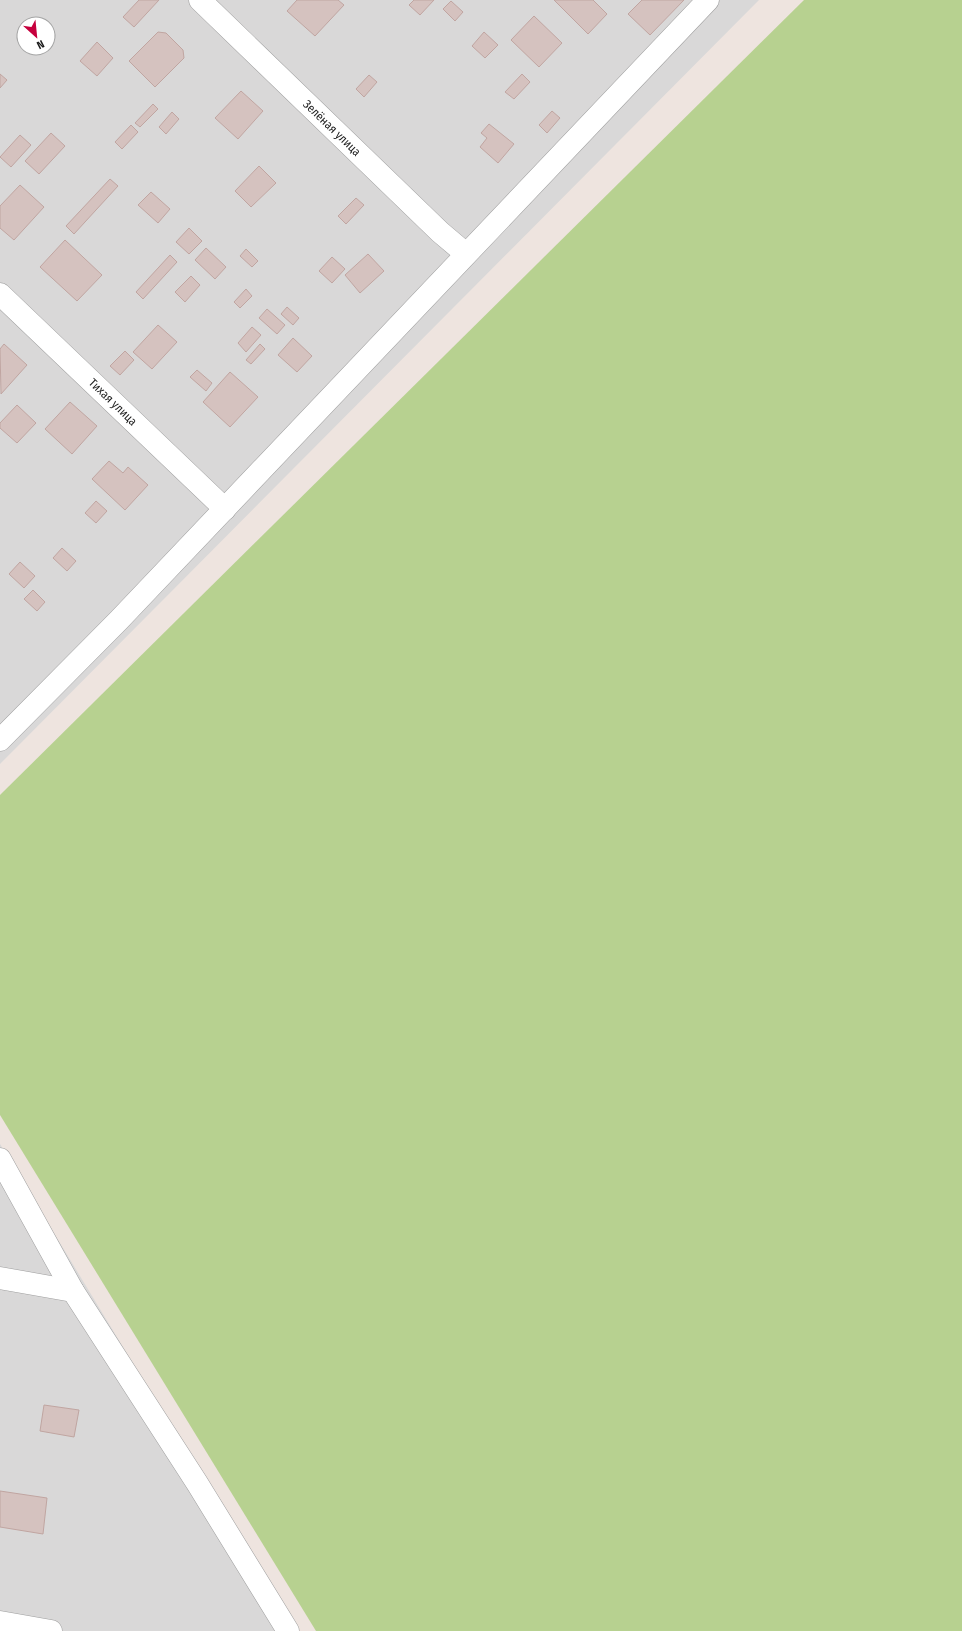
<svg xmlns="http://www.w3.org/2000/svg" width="962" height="1631" viewBox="0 0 962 1631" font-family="'Fira Sans Condensed',sans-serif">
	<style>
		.residential { fill: #d9d8d8; fill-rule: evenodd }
		.forest { fill: #b7d190 }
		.building { fill: #d5c2bf; stroke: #c0a5a1 }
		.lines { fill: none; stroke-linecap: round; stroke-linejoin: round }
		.minor-casing { stroke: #9f9f9f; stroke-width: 23 }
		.minor { stroke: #fff; stroke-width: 22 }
		.labels { text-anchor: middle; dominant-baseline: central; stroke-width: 3; stroke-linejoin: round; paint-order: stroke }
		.street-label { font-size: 12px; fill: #1b1b1b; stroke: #fff }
	</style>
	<rect width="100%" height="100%" fill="#eee4df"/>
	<g class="residential">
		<path d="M0 0H759L0 764ZM24 24H48V48H24Z"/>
		<path d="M0 1144 295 1631H0Z"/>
	</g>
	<path class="forest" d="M804 0H962V1631H316L0 1115V795Z"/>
	<g class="building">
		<path d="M139 0H159L134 27 123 17Z"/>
		<path d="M297 0H338L344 5 315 36 287 11Z"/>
		<path d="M414 0H434L420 15 409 5Z"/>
		<path d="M554 0H593L607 14 588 34Z"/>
		<path d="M642 0H684L650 35 628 14Z"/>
		<path d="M451 1 463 12 455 21 443 9Z"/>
		<path d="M534 16 562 43 539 67 511 40Z"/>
		<path d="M158 32 166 33 183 50 184 58 155 87 129 61Z"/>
		<path d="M484 32 498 45 485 58 472 46Z"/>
		<path d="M97 42 113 58 97 76 80 61Z"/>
		<path d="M0 74 7 80 0 88Z"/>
		<path d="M522 74 530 82 514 99 505 92Z"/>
		<path d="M369 75 377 82 364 97 356 89Z"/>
		<path d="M241 91 263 111 238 139 215 118Z"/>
		<path d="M153 104 158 109 140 127 135 123Z"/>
		<path d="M552 111 560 118 547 133 539 125Z"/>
		<path d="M172 112 179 119 166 134 159 127Z"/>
		<path d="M489 124 514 144 498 163 480 147 487 138 481 133Z"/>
		<path d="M131 125 138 132 122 149 115 142Z"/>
		<path d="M51 133 65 146 39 174 25 161Z"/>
		<path d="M20 135 31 145 11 167 0 157Z"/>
		<path d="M259 166 276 183 251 207 235 191Z"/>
		<path d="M110 179 118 186 74 234 66 226Z"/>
		<path d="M20 185 44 207 14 240 0 228V206Z"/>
		<path d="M151 192 170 209 158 223 138 205Z"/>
		<path d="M356 198 364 205 346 224 338 216Z"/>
		<path d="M189 228 202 241 189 254 176 242Z"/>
		<path d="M65 240 102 275 77 301 40 267Z"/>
		<path d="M206 248 226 267 215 279 195 260Z"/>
		<path d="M246 249 258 261 252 267 240 256Z"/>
		<path d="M368 254 384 271 360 293 345 275Z"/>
		<path d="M170 255 177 262 143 299 136 292Z"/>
		<path d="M332 257 345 269 332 283 319 271Z"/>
		<path d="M191 276 200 285 185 302 175 292Z"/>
		<path d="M246 289 252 296 240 308 234 302Z"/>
		<path d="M287 307 299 318 293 325 281 314Z"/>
		<path d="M267 309 285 325 277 334 259 318Z"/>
		<path d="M158 325 177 342 152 369 133 352Z"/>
		<path d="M252 327 261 335 246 352 238 343Z"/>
		<path d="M293 338 312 356 297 372 278 355Z"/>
		<path d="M4 344 27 365 1 394 0 349Z"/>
		<path d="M260 344 265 349 251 364 246 360Z"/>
		<path d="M125 351 134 360 120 375 110 366Z"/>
		<path d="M197 370 212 383 206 391 190 377Z"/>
		<path d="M230 372 258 397 230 427 203 402Z"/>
		<path d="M70 402 97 426 72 454 45 429Z"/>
		<path d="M17 405 36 423 17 443 0 428V423Z"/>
		<path d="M109 461 123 473 128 467 148 485 125 510 92 479Z"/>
		<path d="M96 501 107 511 96 523 85 513Z"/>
		<path d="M62 548 76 561 67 571 53 558Z"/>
		<path d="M20 562 35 576 24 588 9 574Z"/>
		<path d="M33 590 45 602 37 611 24 599Z"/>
		<path d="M44 1405 79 1410 74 1437 40 1431Z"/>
		<path d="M0 1491 47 1498 43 1534 0 1527Z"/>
	</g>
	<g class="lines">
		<g class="minor-casing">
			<g id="minor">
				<path d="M200 0 440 232 466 254"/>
				<path d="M0 294 225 509"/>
				<path d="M0 740 119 620 708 0"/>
				<path d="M0 1159 73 1291 197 1483 288 1631"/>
				<path d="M0 1278 73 1291"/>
				<path d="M0 1622 51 1631"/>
			</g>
		</g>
		<use href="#minor" class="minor"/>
	</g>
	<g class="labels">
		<g class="street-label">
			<text transform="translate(332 128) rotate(44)">Зелёная улица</text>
			<text transform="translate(113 402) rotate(44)">Тихая улица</text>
		</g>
	</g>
	<g transform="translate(36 36) rotate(153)"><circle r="19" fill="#ffffff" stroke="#a4a4a4"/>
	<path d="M0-3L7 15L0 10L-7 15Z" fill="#c6003d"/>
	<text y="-6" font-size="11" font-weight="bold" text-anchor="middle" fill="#1b1b1b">N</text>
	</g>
</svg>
